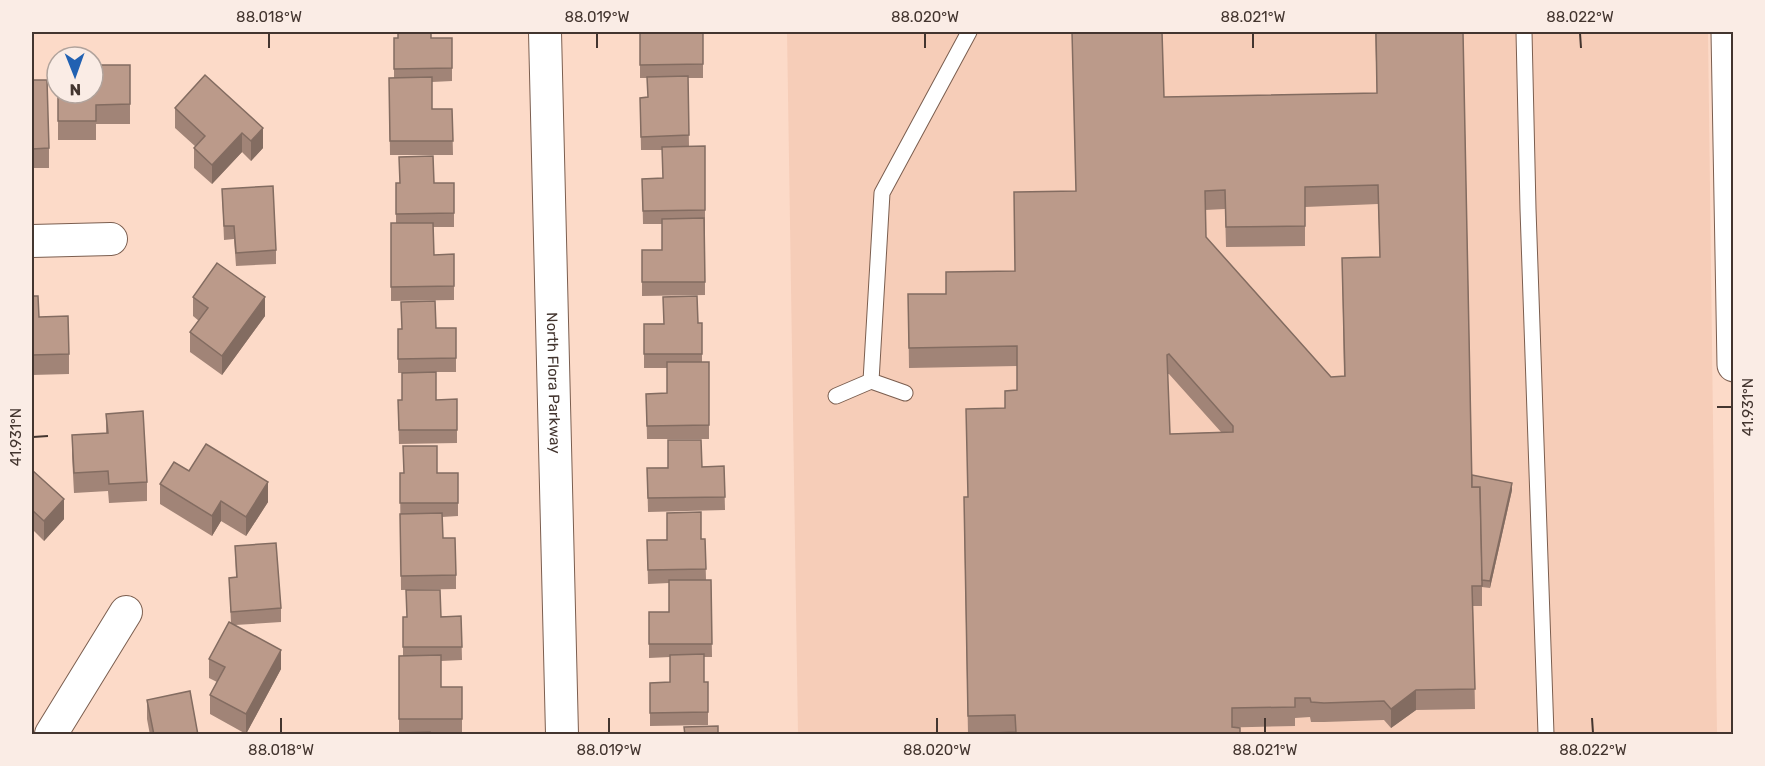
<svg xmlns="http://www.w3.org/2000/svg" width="1765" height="766" viewBox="0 0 1765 766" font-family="Rubik,sans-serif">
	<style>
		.built { fill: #f6cdb8 }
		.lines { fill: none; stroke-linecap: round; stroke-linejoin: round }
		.service-casing { stroke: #7b5e4f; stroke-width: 17 }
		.minor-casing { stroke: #7b5e4f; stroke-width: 34 }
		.tertiary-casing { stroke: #7b5e4f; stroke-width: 35 }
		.service { stroke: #fff; stroke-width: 15 }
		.minor { stroke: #fff; stroke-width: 32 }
		.tertiary { stroke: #fff; stroke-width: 33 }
		.wall { fill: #a18477; fill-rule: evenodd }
		.shaded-wall { fill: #836c61 }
		.building { fill: #bb9a8a; stroke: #836c61; stroke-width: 1.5; fill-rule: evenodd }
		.ticks { fill: none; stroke: #43352f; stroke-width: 2 }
		.labels { text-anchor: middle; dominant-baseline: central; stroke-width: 5; stroke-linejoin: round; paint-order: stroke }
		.street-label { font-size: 15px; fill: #43352f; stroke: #faece5 }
		.neatline { fill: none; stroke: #43352f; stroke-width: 2 }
		.ticks-label { font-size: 15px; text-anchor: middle; fill: #43352f }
	</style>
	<rect width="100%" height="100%" fill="#fcdac8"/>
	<path class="built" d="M787 32H1708L1717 734H798Z"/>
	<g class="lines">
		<g class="service-casing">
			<g id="service">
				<path d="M1524 32 1528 209 1546 734"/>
				<path d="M905 393 871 381 882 193 969 32"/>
				<path d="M836 396 871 381"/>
			</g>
		</g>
		<g class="minor-casing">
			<g id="minor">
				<path id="s1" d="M545 32 562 734"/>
				<path d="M32 241 111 239"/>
				<path d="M51 734 126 612"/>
			</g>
		</g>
		<g class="tertiary-casing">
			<path id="tertiary" d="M1728 32 1734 365"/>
		</g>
		<use href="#service" class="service"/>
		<use href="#minor" class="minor"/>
		<use href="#tertiary" class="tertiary"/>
	</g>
	<g class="wall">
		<path d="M660 32H703V78H688L689 147 705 146V295L642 296V250H662V224H643L642 179 663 178 662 150H641L640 98 648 97 647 78H640V33Z"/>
		<path d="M1072 32H1162L1164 97 1377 93 1375 32H1463L1472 475 1512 490 1490 588 1482 587V606H1473L1475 709 1416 710 1391 728 1384 720 1324 722H1311L1310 717 1295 718V726L968 734 964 516 968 497 1005 408 1017 390V366L909 368 908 294H946L1015 271 1076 191ZM1378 204 1380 257 1342 258 1344 376 1331 377 1206 237 1205 210 1225 209 1226 247 1305 246V207ZM1167 374H1169L1221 432 1170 434Z"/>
		<path d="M394 38H452V81L432 82V109H452L453 155H390L389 78H394Z"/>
		<path d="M130 65V124H96V140H58V93Z"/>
		<path d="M205 75 263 148 251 161 242 152 212 184 194 168V148L196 147 175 128V108Z"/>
		<path d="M32 80 49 148V168H32Z"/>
		<path d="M396 183H454V227H433L434 255 454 254V300L391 301V223H396Z"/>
		<path d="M222 189 276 250V264L236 266 234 239 224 240Z"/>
		<path d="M32 296 39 317 69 354V374L32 375Z"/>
		<path d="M193 297 265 316 222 375 190 352V332L199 321 193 316Z"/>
		<path d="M702 323V362H709V439H647L646 394 667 393V368H644V324Z"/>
		<path d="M436 328H456V372H436V400L457 399V443L399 444 398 400H402V373H398V342Z"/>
		<path d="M106 414 147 482V501L109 503 108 491 74 493 72 455V435L106 433Z"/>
		<path d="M724 466 725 510 648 512 647 468Z"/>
		<path d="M32 470 64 519 44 541 32 529Z"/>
		<path d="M189 471 268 502 246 536 221 521 212 536 160 504V484Z"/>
		<path d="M400 473H458V516L442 517 443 538 456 575V589L401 590Z"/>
		<path d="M705 539 706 580H711L712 657H704V682H708V725L650 726V683L670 682V657L649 658V612H669V583L648 584 647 540Z"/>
		<path d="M235 546 281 608V622L235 625 281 669 246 734 210 714V695L217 682 209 678V659L231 623 229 578 236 577Z"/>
		<path d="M461 616 462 660 441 661V687H462V733H399V656H403V617Z"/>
		<path d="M147 700 198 735H150L147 719Z"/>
	</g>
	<g class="shaded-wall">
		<path d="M263 128V148L251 161V141Z"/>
		<path d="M242 133V152L212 184V165Z"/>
		<path d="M265 297V316L222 375V356Z"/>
		<path d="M268 482V502L246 536V517Z"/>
		<path d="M1512 483V490L1490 588V581Z"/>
		<path d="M64 499V519L44 541V521Z"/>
		<path d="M221 501V521L212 536V516Z"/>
		<path d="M281 650V669L246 734V714Z"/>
		<path d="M1416 690V710L1391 728V709Z"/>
	</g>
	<g class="building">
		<path d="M398 32H431V38H452V68L394 69V38H398Z"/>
		<path d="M660 32H703V64L640 65V33Z"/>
		<path d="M1072 32H1162L1164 97 1377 93 1376 32H1463L1472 487H1480L1482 568V586H1472L1475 689 1416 690 1391 709 1384 701 1324 703 1311 702 1310 698H1295V707L1232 708V727L1240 728V735H945L1016 732 1015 715 968 716 964 497H968L966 409 1005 408V391L1017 390V346L909 348 908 294H946V272L1015 271 1014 192 1076 191ZM1378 185 1380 257 1342 258 1345 376 1331 377 1206 237 1205 191 1225 190 1226 227 1305 226V187ZM1169 354 1233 426V432L1170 434 1167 355Z"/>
		<path d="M93 65H130V104L96 105V121H58V93H93Z"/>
		<path d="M205 75 263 128 251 141 242 133 212 165 194 148 205 136 175 108Z"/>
		<path d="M688 76 689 135 641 137 640 98 648 97 647 77Z"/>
		<path d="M432 77V109H452L453 141H390L389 78Z"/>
		<path d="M32 80H47L49 148 32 149Z"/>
		<path d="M705 146V210L643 211 642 179 663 178 662 147Z"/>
		<path d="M433 156 434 183H454V213L396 214V183H400L399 157Z"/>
		<path d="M273 186 276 250 236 253 234 226H224L222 189Z"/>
		<path d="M704 218 705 282H642V250H662V219Z"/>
		<path d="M391 223H433L434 255 454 254V286L391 287Z"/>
		<path d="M217 263 265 297 222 356 190 332 208 308 193 297Z"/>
		<path d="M32 296H38L39 317 68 316 69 354 32 355Z"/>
		<path d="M697 296 698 323H702V354H644V324H664L663 297Z"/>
		<path d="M435 301 436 328H456V358L398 359V329H402L401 302Z"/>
		<path d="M667 362H709V425L647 426 646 394 667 393Z"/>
		<path d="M436 372V400L457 399V430H399L398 400H402V373Z"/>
		<path d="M143 411 147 482 109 484 108 471 74 473 72 435 108 433 106 414Z"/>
		<path d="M668 440H701L702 467 724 466 725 497 648 498 647 468H668Z"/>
		<path d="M206 444 268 482 246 517 221 501 212 516 160 484 174 462 189 471Z"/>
		<path d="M403 446H437V473H458V503H400V473H404Z"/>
		<path d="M32 470 64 499 44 521 32 510Z"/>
		<path d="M1472 475 1512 483 1490 581 1482 580 1480 487H1472Z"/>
		<path d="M701 512V539H705L706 569 648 570 647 540H667V513Z"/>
		<path d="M442 513 443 538H455L456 575 401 576 400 514Z"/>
		<path d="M276 543 281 608 231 612 229 578 237 577 235 546Z"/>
		<path d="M669 580H711L712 644H649V612H669Z"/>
		<path d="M406 590H440L441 617 461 616 462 647H403V617H407Z"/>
		<path d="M229 622 281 650 246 714 210 695 225 667 209 659Z"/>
		<path d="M704 654V682H708V712L650 713V683L670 682V655Z"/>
		<path d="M441 655V687H462V719H399V656Z"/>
		<path d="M190 691 198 735H154L147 700Z"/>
		<path d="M718 726V735H685L684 727Z"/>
		<path d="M430 732V735H396V733Z"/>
	</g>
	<path class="ticks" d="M269 33V48M597 33V48M925 33V48M1253 33V48M1580 33 1581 48M1717 407H1732M33 437 48 436M281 718V733M609 718V733M937 718V733M1265 718V733M1592 718 1593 733"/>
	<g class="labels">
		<g class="street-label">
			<text stroke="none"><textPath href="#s1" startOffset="351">North Flora Parkway</textPath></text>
		</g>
	</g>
	<rect width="1765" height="766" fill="none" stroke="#faece5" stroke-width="66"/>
	<g transform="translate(75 75) rotate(179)"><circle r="28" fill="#faece5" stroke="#b1a39c" stroke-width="1.5"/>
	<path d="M0-4.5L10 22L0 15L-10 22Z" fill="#2161b2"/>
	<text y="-9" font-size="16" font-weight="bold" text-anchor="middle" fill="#43352f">N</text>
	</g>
	<rect x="33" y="33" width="1699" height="700" class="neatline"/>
	<g class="ticks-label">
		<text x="269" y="22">88.018°W</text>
		<text x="597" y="22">88.019°W</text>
		<text x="925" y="22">88.020°W</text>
		<text x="1253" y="22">88.021°W</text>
		<text x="1580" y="22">88.022°W</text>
		<text transform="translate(1748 407) rotate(-90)" y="5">41.931°N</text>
		<text transform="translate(16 437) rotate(-90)" y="5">41.931°N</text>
		<text x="281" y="755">88.018°W</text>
		<text x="609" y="755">88.019°W</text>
		<text x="937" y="755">88.020°W</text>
		<text x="1265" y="755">88.021°W</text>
		<text x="1593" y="755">88.022°W</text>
	</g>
</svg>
